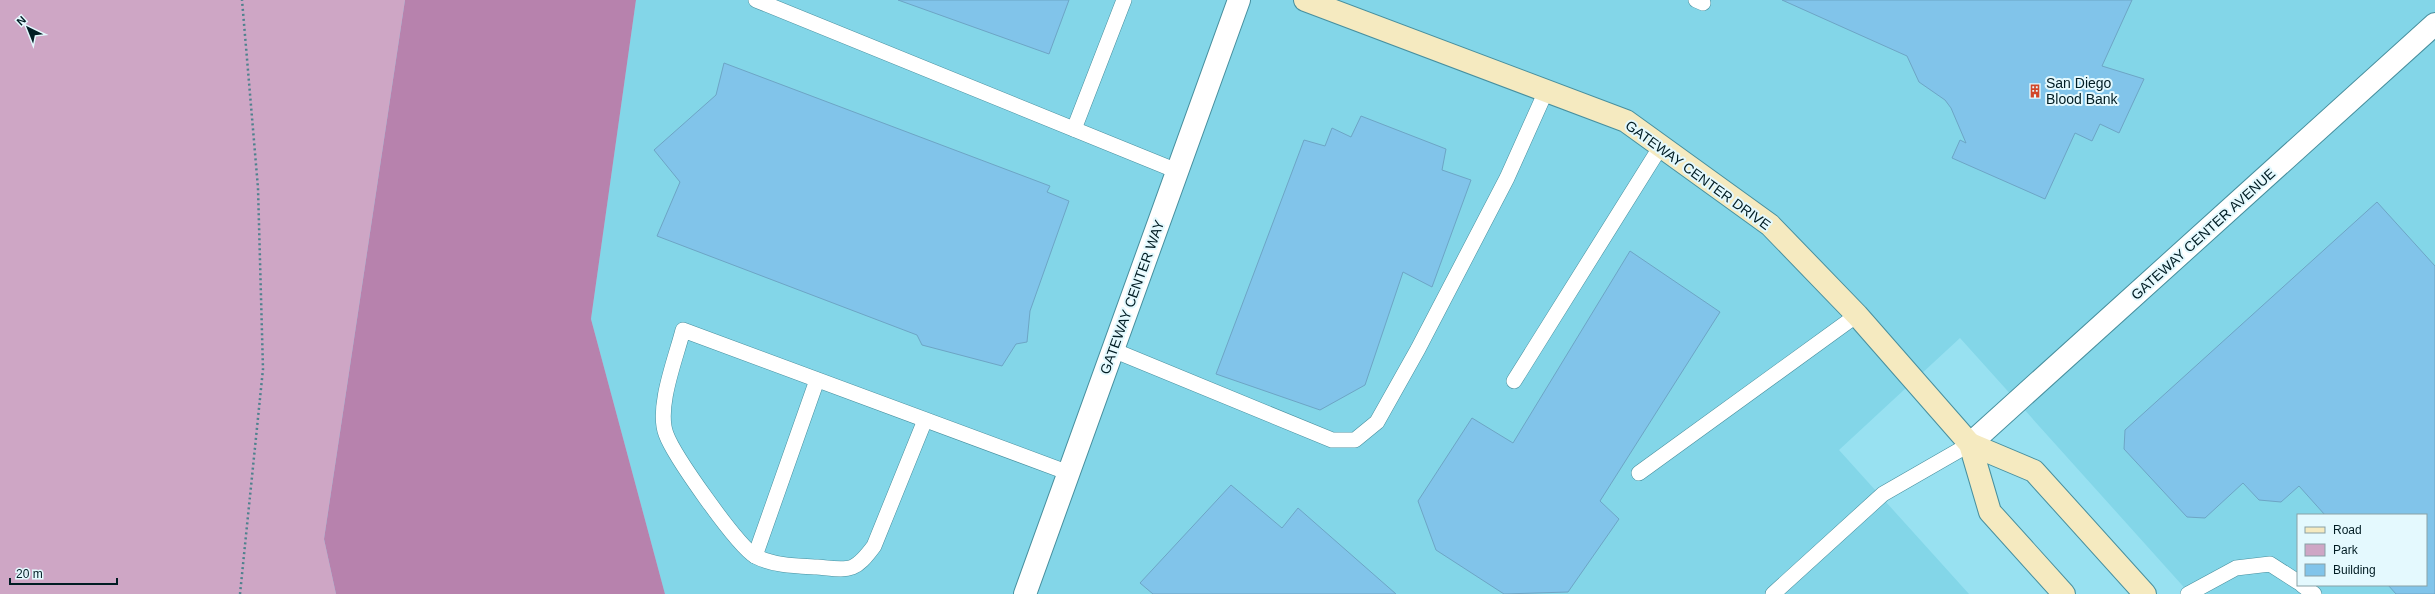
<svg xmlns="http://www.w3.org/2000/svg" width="2435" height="594" viewBox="0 0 2435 594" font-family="Arial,sans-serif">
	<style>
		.built { fill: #83d6e8; fill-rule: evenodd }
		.green { fill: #cea6c5 }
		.forest { fill: #b782ad }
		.building { fill: #81c4ea; stroke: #6da5c5 }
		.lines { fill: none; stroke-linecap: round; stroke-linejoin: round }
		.lane-casing { stroke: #478f9e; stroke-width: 16 }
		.street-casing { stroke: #478f9e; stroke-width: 24 }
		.secondary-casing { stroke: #478f9e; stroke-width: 24 }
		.path { stroke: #4e818d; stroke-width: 2.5; stroke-dasharray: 2 3; stroke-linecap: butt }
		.lane { stroke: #fff; stroke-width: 15 }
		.street { stroke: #fff; stroke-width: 22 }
		.secondary { stroke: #f5eac0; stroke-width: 22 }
		.labels { text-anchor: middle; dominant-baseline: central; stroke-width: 4; stroke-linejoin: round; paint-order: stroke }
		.poi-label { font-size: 14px; fill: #001c23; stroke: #e4f9fe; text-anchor: start }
		.street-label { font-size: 14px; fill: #001c23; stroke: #e4f9fe }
	</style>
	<rect width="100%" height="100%" fill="#98e1f1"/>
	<path class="built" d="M636 0H2435V594H2190L1960 338 1839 450 1969 594H665L591 319ZM2298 515H2426V585H2298Z"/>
	<path class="green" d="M0 0H405L324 539 336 594H0Z"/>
	<path class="forest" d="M405 0H636L591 319 665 594H336L324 539Z"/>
	<g class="building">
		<path d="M898 0H1069L1049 54Z"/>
		<path d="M1782 0H2132L2102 66 2144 79 2119 133 2100 124 2092 141 2075 133 2045 199 1952 158 1960 140 1966 143 1951 108 1945 100 1919 82 1907 56Z"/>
		<path d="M724 63 1050 186 1047 192 1069 201 1030 311 1027 342 1016 344 1002 366 922 345 917 335 657 236 680 182 654 150 716 95Z"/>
		<path d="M1361 116 1446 149 1442 170 1471 180 1432 287 1403 272 1365 385 1320 410 1216 374 1304 140 1325 146 1332 128 1351 137Z"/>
		<path d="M2377 202 2435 266V594H2396L2388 585H2426V515H2325L2299 486 2281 502 2259 500 2243 483 2205 518 2187 517 2124 449 2125 430Z"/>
		<path d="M1630 251 1720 312 1600 501 1619 519 1568 592 1504 594 1436 550 1418 501 1472 418 1513 443Z"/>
		<path d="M1231 485 1282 528 1298 508 1396 594H1153L1140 583Z"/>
	</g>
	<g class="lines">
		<g class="lane-casing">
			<g id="lane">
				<path d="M756 0 1177 171"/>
				<path d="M1696 0 1703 3"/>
				<path d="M1074 129 1124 0"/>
				<path d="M1113 350 1332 440H1355L1377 422 1418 349 1507 178 1546 91"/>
				<path d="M1514 381 1661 146"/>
				<path d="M925 420 874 546C854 573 850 570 817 567 797 566 774 566 755 556 736 544 674 456 666 434 656 407 676 358 683 330L1069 473"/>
				<path d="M1639 473 1857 315"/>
				<path d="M755 556 817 380"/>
				<path d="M2302 585 2314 594"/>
				<path d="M1773 594 1883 494 1970 444"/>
				<path d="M2188 594 2236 568 2270 564 2298 582"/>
			</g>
		</g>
		<g class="street-casing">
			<g id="street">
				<path d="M1970 444 2435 24"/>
				<path d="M1025 594 1239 0"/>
			</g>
		</g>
		<g class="secondary-casing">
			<g id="secondary">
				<path d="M1305 0 1626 121 1770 225 1857 315 1970 444 1990 512 2064 594"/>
				<path d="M1970 444 2034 471 2145 594"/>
			</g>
		</g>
		<path class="path" d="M240 594 263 369 258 188 242 0"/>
		<use href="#lane" class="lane"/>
		<use href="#street" class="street"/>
		<use href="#secondary" class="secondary"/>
	</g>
	<defs>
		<g id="building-bare" transform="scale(1.08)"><path d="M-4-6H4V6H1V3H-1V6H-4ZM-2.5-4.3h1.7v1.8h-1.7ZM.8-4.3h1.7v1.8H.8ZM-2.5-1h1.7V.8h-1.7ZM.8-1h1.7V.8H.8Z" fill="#d14729" stroke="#e4f9fe" stroke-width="2.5" paint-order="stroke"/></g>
	</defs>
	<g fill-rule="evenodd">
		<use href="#building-bare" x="2035" y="91"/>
	</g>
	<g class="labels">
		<g class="poi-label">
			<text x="2046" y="83">San Diego<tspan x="2046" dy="16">Blood Bank</tspan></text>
		</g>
		<g class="street-label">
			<text transform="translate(1698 175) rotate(36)">GATEWAY CENTER DRIVE</text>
			<text transform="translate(2203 234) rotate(-42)">GATEWAY CENTER AVENUE</text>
			<text transform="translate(1132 297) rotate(-70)">GATEWAY CENTER WAY</text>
		</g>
	</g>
	<rect x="2297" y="514" width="130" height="72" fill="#e4f9fe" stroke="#89a1a6"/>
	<rect x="2305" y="527" width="20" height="6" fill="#f5eac0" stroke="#89a1a6"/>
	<text x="2333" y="534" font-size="12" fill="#001c23">Road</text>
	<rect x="2305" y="544" width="20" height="12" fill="#cea6c5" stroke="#89a1a6"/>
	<text x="2333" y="554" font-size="12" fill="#001c23">Park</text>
	<rect x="2305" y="564" width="20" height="12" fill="#81c4ea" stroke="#89a1a6"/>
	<text x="2333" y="574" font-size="12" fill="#001c23">Building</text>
	<g transform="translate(28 28) rotate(317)" stroke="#e4f9fe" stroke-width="3" paint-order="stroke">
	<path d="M0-3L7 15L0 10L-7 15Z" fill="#001c23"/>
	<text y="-6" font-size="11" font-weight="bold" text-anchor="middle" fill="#001c23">N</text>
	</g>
	<path d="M10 578v6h107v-6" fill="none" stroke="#001c23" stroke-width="2"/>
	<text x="16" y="578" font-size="12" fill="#001c23" stroke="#e4f9fe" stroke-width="3" paint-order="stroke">20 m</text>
</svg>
